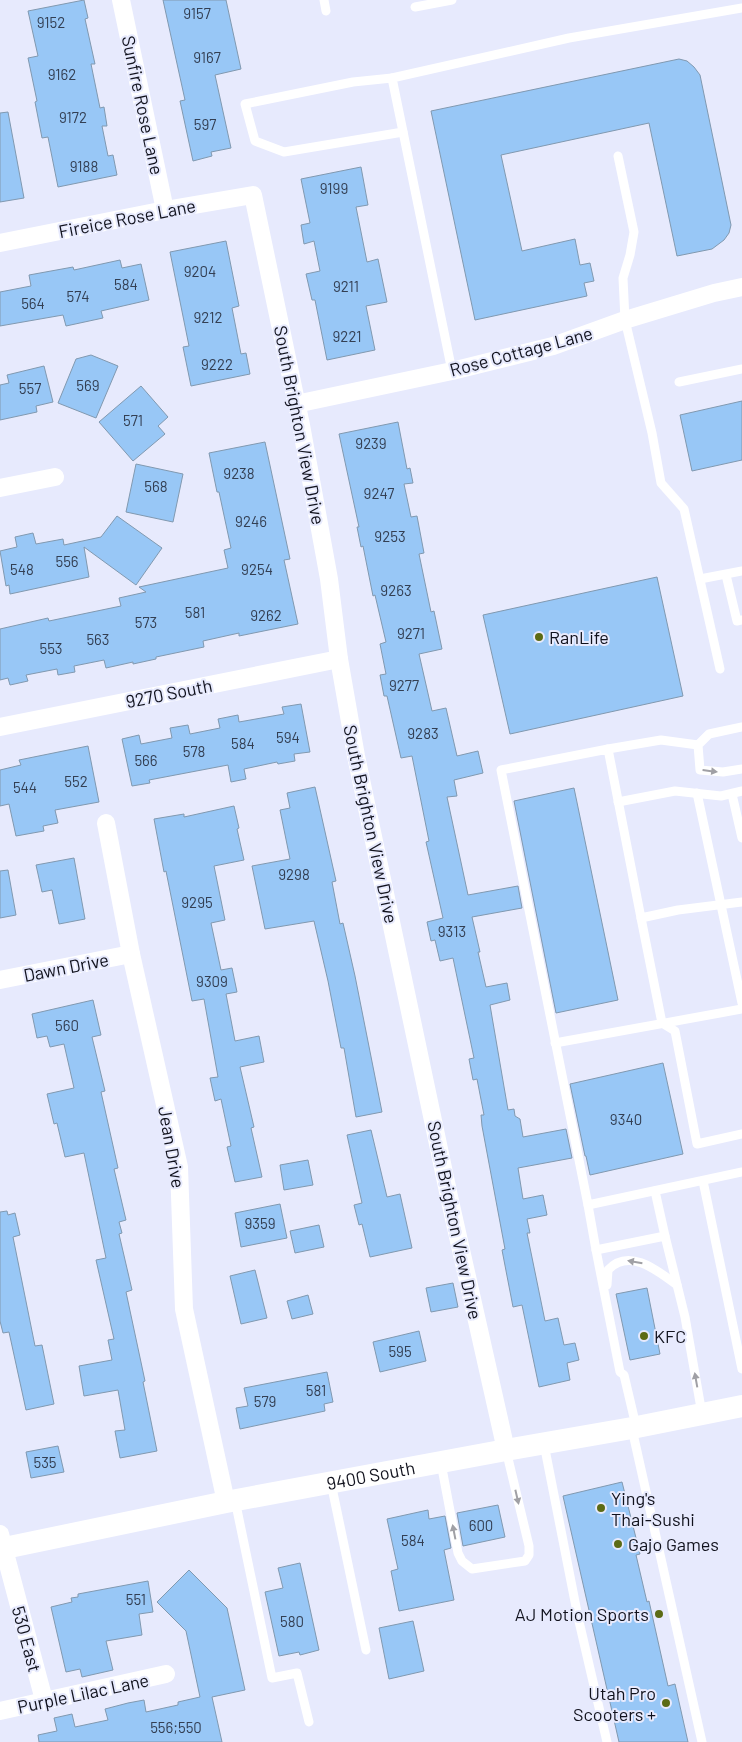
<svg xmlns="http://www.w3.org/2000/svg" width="742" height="1742" viewBox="0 0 742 1742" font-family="Barlow,sans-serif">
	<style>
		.building { fill: #98c7f6; stroke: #8199b0 }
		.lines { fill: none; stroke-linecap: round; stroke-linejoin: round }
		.service { stroke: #fff; stroke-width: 9 }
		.minor { stroke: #fff; stroke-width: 18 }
		.tertiary { stroke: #fff; stroke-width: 22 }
		.oneway { fill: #a0a0a5 }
		.poi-dot { fill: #5c6b15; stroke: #e7eafd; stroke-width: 2 }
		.labels { text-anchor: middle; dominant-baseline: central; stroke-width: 4; stroke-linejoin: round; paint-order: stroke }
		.number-label { font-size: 15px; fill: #333f53 }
		.street-label { font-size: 18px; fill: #11121d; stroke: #e7eafd }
		.poi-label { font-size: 18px; fill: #11121d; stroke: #e7eafd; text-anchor: start }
	</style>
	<rect width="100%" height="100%" fill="#e7eafd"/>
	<g class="building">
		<path d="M84 0 88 18 85 19 95 64H91L100 108 104 107 107 126H102L108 156 113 155 117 175 58 187 48 137 42 138 35 102 37 101 28 58 38 56 28 11Z"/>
		<path d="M163 0H226L241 69 215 75 231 148 211 152 212 156 193 161 180 101 185 100Z"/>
		<path d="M679 59 687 61 694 67 700 75 731 225 729 233 724 240 712 249 677 256 649 123 501 155 522 251 575 239 580 265 590 263 594 281 584 283 587 296 475 320 431 111Z"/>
		<path d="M8 112 24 198 0 202V113Z"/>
		<path d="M361 167 368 205 356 207 367 262 378 259 387 302 366 306 375 350 327 360 315 300H312L306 274 320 271 314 241 304 244 301 225 310 223 301 179Z"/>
		<path d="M226 241 239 306 232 308 241 354 246 353 250 374 191 386 183 347 189 346 170 252Z"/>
		<path d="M120 260 122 268 141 264 149 300 101 311 103 318 66 326 63 315 0 326V292L31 286 29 275 73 267 74 270Z"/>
		<path d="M91 355 118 366 96 418 58 403 76 359Z"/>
		<path d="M44 366 53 402 36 406 37 412 0 420V385L9 383 7 375Z"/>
		<path d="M141 386 168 417 158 426 165 434 133 461 99 422Z"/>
		<path d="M742 401V460L692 471 680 415Z"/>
		<path d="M398 422 407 469 410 468 413 483 404 484 411 517 417 516 424 553 419 554 431 612 434 611 442 649 419 654 432 711 446 708 457 756 478 751 483 773 454 780 457 796 447 797 468 895 518 886 522 908 472 917 480 952H478L486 987 507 983 510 1000 490 1005 508 1110 514 1109 515 1116 520 1119 523 1137 566 1129 572 1158 518 1168 523 1199 543 1195 547 1215 527 1219 530 1233H527L545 1321 558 1318 564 1345 575 1343 579 1360 567 1363 570 1380 539 1387 522 1305 513 1307 502 1250 505 1249 482 1126 481 1115H484L477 1079 473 1080 469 1059 474 1058 453 958 440 961 435 940 431 941 427 922 443 918 426 842 429 841 412 756 401 758 387 696H384L380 675 386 674 380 644 386 642 375 595 373 596 363 546 361 547 357 527H359L339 434Z"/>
		<path d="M265 442 290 559 284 560 298 624 239 636V633L203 641 204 647 156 657V659L133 664V662L106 668 104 660 74 666 75 672 58 675 57 669 26 675 28 681 10 685 8 678 0 680V629L48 618 49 621 121 606 119 598 146 592 139 587 228 568 224 550 231 548 219 492H217L209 453Z"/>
		<path d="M136 464 183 474 173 522 126 512Z"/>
		<path d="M117 516 162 548 136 585 84 547 89 577 10 594 9 585 6 586 0 551 17 547 15 537 33 533 36 544 63 539 64 545 101 537Z"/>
		<path d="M657 577 683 696 510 734 483 615Z"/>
		<path d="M301 704 310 752 294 754 295 761 278 764 277 762 244 769 246 779 231 782 228 765 149 780 150 783 132 786 122 739 139 735 141 744 172 738 170 728 188 725 190 734 220 728 218 719 238 715 239 722 284 714 282 707Z"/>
		<path d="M88 746 99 802 55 810 58 823 43 826 44 831 16 836 9 804 0 806V770L21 765 19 760Z"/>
		<path d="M315 787 336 881 332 882 340 924 343 923 355 976 382 1112 356 1117 344 1048H341L328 981 314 921 265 929 252 866 290 859 280 810 290 808 287 793Z"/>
		<path d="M574 788 618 1000 556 1013 514 801Z"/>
		<path d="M234 806 239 828 237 829 244 860 214 866 225 920 211 923 221 970 232 968 237 992 226 994 235 1041 259 1036 264 1062 240 1067 254 1127 251 1128 262 1177 235 1182 227 1147 231 1146 221 1099 215 1101 210 1078 218 1077 204 999 192 1001 166 871 164 872 154 819 184 814V817Z"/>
		<path d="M74 858 85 919 59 924 52 890 42 892 36 865Z"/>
		<path d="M8 870 16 915 0 918V871Z"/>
		<path d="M93 1000 101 1035 92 1037 105 1091 101 1092 118 1168 114 1169 126 1220 119 1222 122 1233 119 1234 132 1290 126 1292 145 1381 143 1382 157 1451 120 1458 115 1431 125 1430 118 1390 84 1396 79 1366 112 1360 108 1340 114 1339 96 1260 106 1258 84 1153 65 1157 57 1123 54 1124 47 1094 74 1088 64 1044 50 1047 47 1036 37 1038 32 1014Z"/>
		<path d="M663 1063 683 1154 590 1175 586 1156H585L570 1084Z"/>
		<path d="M371 1130 387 1197 400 1194 412 1248 370 1257 362 1224 359 1225 354 1205 362 1203 347 1135Z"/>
		<path d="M308 1160 313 1185 284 1190 280 1165Z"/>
		<path d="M280 1204 287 1238 241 1247 235 1213Z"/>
		<path d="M7 1211 8 1215 15 1213 20 1235 13 1237 35 1346 42 1345 54 1404 26 1410 9 1332 3 1333 0 1321V1212Z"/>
		<path d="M319 1225 324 1247 295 1253 290 1231Z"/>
		<path d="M255 1270 267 1318 241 1324 230 1276Z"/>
		<path d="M453 1283 458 1307 431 1312 426 1288Z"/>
		<path d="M647 1288 660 1354 630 1360 616 1294Z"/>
		<path d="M308 1295 313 1314 292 1319 287 1301Z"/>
		<path d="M419 1331 426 1361 380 1372 373 1342Z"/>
		<path d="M327 1372 333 1402 324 1404 325 1411 240 1429 236 1408 248 1406 244 1388Z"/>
		<path d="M58 1446 64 1472 31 1478 26 1452Z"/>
		<path d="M622 1482 640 1554 636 1555 647 1602 649 1601 668 1686 675 1684 688 1742H619L563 1496Z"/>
		<path d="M498 1505 505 1537 463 1546 457 1513Z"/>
		<path d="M428 1510 429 1519 445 1516 451 1548 444 1550 454 1600 399 1611 391 1571 398 1569 387 1519Z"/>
		<path d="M300 1563 319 1650 300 1655 299 1652 279 1656 265 1592 283 1588 278 1568Z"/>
		<path d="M189 1570 227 1608 245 1690 212 1697 222 1742H39L38 1735 57 1731 54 1718 72 1714 75 1727 108 1720 105 1709 128 1703 144 1700 146 1712 178 1705V1702L200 1697 186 1631 157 1602Z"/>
		<path d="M148 1581 153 1612 139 1614 142 1635 106 1641 113 1670 82 1677 80 1669 66 1672 51 1607 72 1602 71 1598 78 1597V1594Z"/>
		<path d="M413 1621 424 1671 389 1679 379 1628Z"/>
	</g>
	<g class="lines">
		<g class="service">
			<path d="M324 0 326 11"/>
			<path d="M415 7 452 0"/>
			<path d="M392 78 353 82 245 104 255 141 284 152 403 132"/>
			<path d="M618 156 634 232 630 255 623 278 625 320 652 433 661 483 684 509 720 669"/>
			<path d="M452 371 392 78 569 38 742 8"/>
			<path d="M679 382 742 369"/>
			<path d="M726 575 737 621 742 620"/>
			<path d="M700 579 742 571"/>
			<path d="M742 727 709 734 698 745 700 770 723 772 742 769"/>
			<path d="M608 749 661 740 698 745"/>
			<path d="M697 793 742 1003"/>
			<path d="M732 794 742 838"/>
			<path d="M618 802 675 791 721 796 742 791"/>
			<path d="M742 902 678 910 641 918 608 749 501 770 588 1205 742 1172"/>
			<path d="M641 918 662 1023 675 1031 697 1144 742 1134"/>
			<path d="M555 1043 742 1009"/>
			<path d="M703 1181 742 1369"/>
			<path d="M655 1191 665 1236"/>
			<path d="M588 1205 596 1250"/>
			<path d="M607 1285 608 1270C629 1247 658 1271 677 1285"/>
			<path d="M636 1426 624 1375 620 1372 596 1250 665 1236 685 1317 702 1414"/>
			<path d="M632 1429 702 1742"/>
			<path d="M544 1444 578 1617 607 1742"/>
			<path d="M441 1463 458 1553 462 1561 472 1569 525 1561 529 1555V1546L506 1450"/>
			<path d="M331 1483 366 1650"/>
			<path d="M235 1500 272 1678 297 1673 309 1722"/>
		</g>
		<g class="minor">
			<path d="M121 0 165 210"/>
			<path d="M0 243 165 210 253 195 301 425 329 579 339 659 356 756 450 1201 506 1450"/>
			<path d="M296 404 452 371 553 346 625 320 714 293 742 287"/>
			<path d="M0 488 55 477"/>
			<path d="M0 727 339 659"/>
			<path d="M106 823 131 954 179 1167 184 1309 226 1502"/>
			<path d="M0 980 131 954"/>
			<path d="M0 1534 44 1700"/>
			<path d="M0 1711 166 1674"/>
		</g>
		<path class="tertiary" id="s1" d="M0 1549 226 1502 506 1450 632 1428 742 1406"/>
	</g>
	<defs><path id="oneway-solid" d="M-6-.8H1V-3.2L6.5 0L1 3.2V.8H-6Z" transform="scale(1.25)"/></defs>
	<g class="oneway">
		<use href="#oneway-solid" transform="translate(710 771) rotate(7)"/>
		<use href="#oneway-solid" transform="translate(635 1262) rotate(-170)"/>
		<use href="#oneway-solid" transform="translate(696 1380) rotate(-100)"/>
		<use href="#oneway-solid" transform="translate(517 1497) rotate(77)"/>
		<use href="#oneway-solid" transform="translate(454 1532) rotate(-101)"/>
	</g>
	<g class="poi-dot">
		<circle cx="539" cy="637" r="5"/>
		<circle cx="644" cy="1336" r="5"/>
		<circle cx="601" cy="1508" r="5"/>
		<circle cx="618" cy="1544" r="5"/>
		<circle cx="659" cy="1614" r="5"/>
		<circle cx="666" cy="1703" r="5"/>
	</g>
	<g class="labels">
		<g class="number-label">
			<text x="197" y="13">9157</text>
			<text x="51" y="22">9152</text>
			<text x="207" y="57">9167</text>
			<text x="62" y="74">9162</text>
			<text x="73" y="117">9172</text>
			<text x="205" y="124">597</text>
			<text x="84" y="166">9188</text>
			<text x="334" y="188">9199</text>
			<text x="200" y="271">9204</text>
			<text x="126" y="284">584</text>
			<text x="346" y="286">9211</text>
			<text x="78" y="296">574</text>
			<text x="33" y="303">564</text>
			<text x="208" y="317">9212</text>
			<text x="347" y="336">9221</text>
			<text x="217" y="364">9222</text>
			<text x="88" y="385">569</text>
			<text x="30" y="388">557</text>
			<text x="133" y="420">571</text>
			<text x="371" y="443">9239</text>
			<text x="239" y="473">9238</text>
			<text x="156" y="486">568</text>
			<text x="379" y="493">9247</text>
			<text x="251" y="521">9246</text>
			<text x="390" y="536">9253</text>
			<text x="67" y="561">556</text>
			<text x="22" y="569">548</text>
			<text x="257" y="569">9254</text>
			<text x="396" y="590">9263</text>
			<text x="195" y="612">581</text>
			<text x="266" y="615">9262</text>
			<text x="146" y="622">573</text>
			<text x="411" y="633">9271</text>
			<text x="98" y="639">563</text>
			<text x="51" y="648">553</text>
			<text x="404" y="685">9277</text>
			<text x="423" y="733">9283</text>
			<text x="288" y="737">594</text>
			<text x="243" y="743">584</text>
			<text x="194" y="751">578</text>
			<text x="146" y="760">566</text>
			<text x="76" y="781">552</text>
			<text x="25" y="787">544</text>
			<text x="294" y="874">9298</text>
			<text x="197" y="902">9295</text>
			<text x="452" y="931">9313</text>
			<text x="212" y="981">9309</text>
			<text x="67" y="1025">560</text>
			<text x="626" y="1119">9340</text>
			<text x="260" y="1223">9359</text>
			<text x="400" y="1351">595</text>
			<text x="316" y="1390">581</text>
			<text x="265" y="1401">579</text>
			<text x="45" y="1462">535</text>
			<text x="481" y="1525">600</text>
			<text x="413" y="1540">584</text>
			<text x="136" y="1599">551</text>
			<text x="292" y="1621">580</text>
			<text x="176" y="1727">556;550</text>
		</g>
		<g class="street-label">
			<text transform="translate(143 105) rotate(78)">Sunfire Rose Lane</text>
			<text transform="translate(127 218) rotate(-11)">Fireice Rose Lane</text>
			<text transform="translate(521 351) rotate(-15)">Rose Cottage Lane</text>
			<text transform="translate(300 425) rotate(79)">South Brighton View Drive</text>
			<text transform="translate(169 693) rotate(-11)">9270 South</text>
			<text transform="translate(371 824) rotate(78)">South Brighton View Drive</text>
			<text transform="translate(66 967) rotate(-11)">Dawn Drive</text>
			<text transform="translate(172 1147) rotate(80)">Jean Drive</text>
			<text transform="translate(455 1220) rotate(78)">South Brighton View Drive</text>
			<text stroke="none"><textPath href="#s1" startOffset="378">9400 South</textPath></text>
			<text transform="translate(27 1639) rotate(75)">530 East</text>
			<text transform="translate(83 1693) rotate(-12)">Purple Lilac Lane</text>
		</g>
		<g class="poi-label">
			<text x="549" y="637">RanLife</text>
			<text x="654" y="1336">KFC</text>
			<text x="611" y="1498">Ying's<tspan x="611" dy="21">Thai-Sushi</tspan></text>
			<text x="628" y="1544">Gajo Games</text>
			<text x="649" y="1614" text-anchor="end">AJ Motion Sports</text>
			<text x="656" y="1693" text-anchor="end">Utah Pro<tspan x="656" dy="21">Scooters +</tspan></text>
		</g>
	</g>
</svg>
